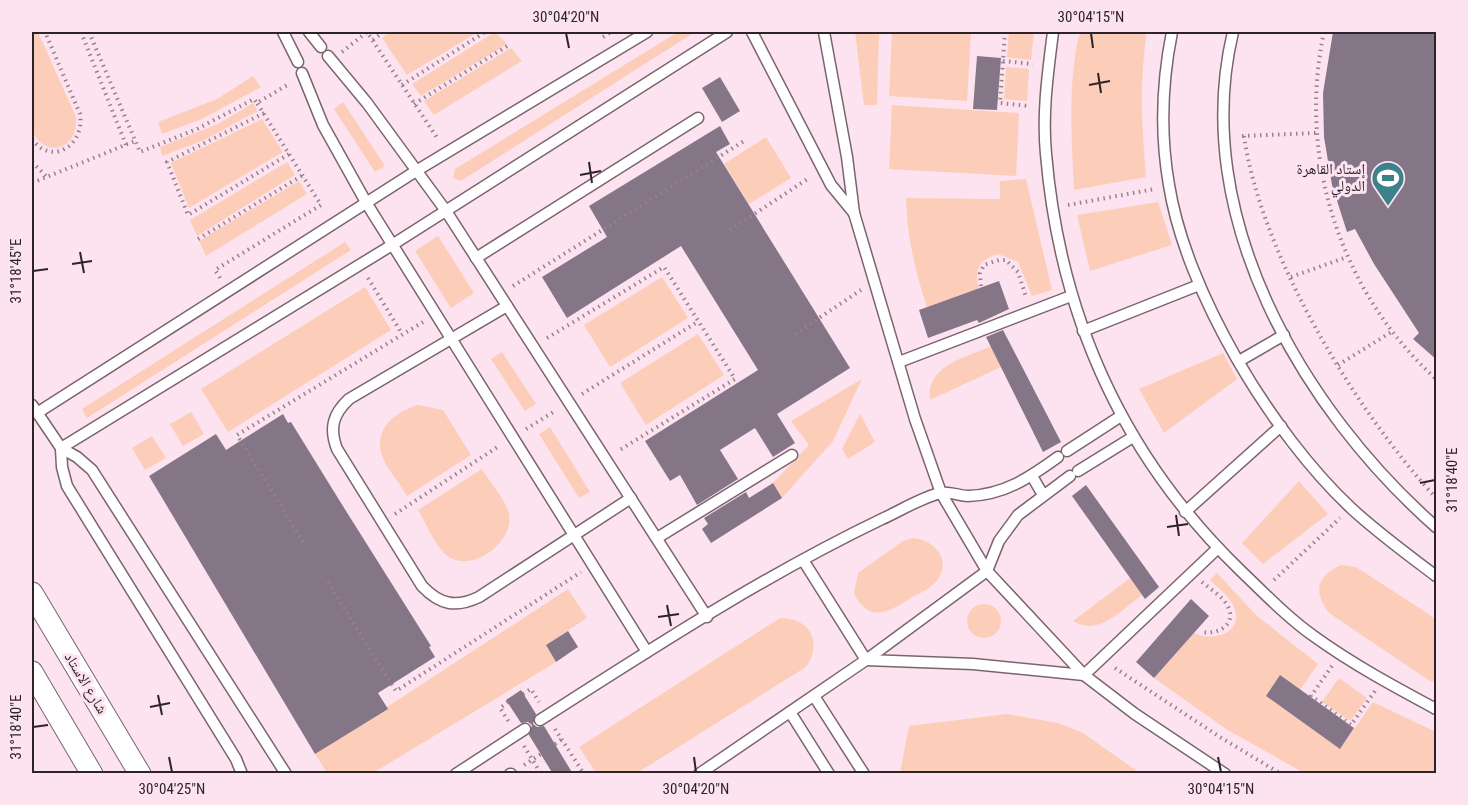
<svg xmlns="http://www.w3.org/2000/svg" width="1468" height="805" viewBox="0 0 1468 805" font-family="'Roboto Condensed','Noto Naskh Arabic',sans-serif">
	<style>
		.green { fill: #fcceba }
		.building { fill: #847587 }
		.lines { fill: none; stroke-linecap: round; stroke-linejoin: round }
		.service-casing { stroke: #7a646f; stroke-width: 13 }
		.minor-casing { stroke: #7a646f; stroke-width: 23 }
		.path { stroke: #95838c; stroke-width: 4; stroke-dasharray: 1.5 4.5; stroke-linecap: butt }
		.service { stroke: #fff; stroke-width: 10 }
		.minor { stroke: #fff; stroke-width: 21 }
		.ticks { fill: none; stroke: #2d2429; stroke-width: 2 }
		.labels { text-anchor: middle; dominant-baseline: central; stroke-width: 6; stroke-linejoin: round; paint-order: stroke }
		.poi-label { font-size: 15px; fill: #2d2429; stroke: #fde3ef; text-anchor: end }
		.street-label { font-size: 15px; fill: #2d2429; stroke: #fde3ef }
		.neatline { fill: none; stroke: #2d2429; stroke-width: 2 }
		.ticks-label { font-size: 15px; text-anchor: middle; fill: #2d2429 }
	</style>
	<rect width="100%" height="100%" fill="#fde3ef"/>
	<g class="green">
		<path d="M32 32H38L76 117C79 149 46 160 32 131Z"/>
		<path d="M389 32H478L407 75 382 38Z"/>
		<path d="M495 32 507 44 421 96 412 84Z"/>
		<path d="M678 32H695L461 181 453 178 455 169Z"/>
		<path d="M855 32H879L877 105H864Z"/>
		<path d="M892 32H971L967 101 889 96Z"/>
		<path d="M1009 32H1034L1031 60 1007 57Z"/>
		<path d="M1080 32H1147C1139 80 1142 129 1146 177L1074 190C1072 139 1067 82 1080 32Z"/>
		<path d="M511 48 522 61 434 115 424 101Z"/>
		<path d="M1006 67 1029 69 1027 101 1004 99Z"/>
		<path d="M253 76 261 87 202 119 162 134 158 122 217 99Z"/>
		<path d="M343 102 385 166 375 172 334 109Z"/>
		<path d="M253 103 258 111 202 141 162 156 160 147 218 124Z"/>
		<path d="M892 105 1019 113 1016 176 889 169Z"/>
		<path d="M262 119 283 152 189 208 171 163Z"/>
		<path d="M766 137 791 178 749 204 724 164Z"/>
		<path d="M287 162 295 175 197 236 190 220Z"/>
		<path d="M1026 179 1052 290 1032 296 1018 262 998 254C979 260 974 269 979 288L927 307C915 271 907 237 906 198L1000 199V181Z"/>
		<path d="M299 181 307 194 206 256 199 241Z"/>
		<path d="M1158 202 1172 245 1090 271 1077 215Z"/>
		<path d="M438 236 474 293 451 308 415 251Z"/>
		<path d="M345 242 351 250 87 418 82 409Z"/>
		<path d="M662 277 688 318 610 367 584 325Z"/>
		<path d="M365 287 391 330 228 432 201 389Z"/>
		<path d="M698 334 724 375 646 425 620 383Z"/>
		<path d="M991 346 1001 367 930 400C926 365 965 358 991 346Z"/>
		<path d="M502 352 536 404 525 411 491 359Z"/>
		<path d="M1223 353 1237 379 1164 433 1139 389Z"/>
		<path d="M862 379 833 441 782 498 773 483 809 445 791 421Z"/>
		<path d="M418 405 443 410 471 455 407 496C400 483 384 466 381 452 375 427 397 411 418 405Z"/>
		<path d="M191 412 204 434 183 446 170 424Z"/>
		<path d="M860 414 875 442 848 459 842 449Z"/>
		<path d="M550 427 590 492 579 498 539 434Z"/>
		<path d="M152 436 166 458 145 470 132 448Z"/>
		<path d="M482 469C489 481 505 499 509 513 515 543 470 576 445 554 434 543 426 523 418 510Z"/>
		<path d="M1299 481 1328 514 1263 564 1242 543Z"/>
		<path d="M913 538C933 539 952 559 938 579 932 588 920 593 911 598 889 612 868 624 854 593L858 573 903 541Z"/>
		<path d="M1341 565 1356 567 1436 619V682L1430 681 1329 613C1313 591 1316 577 1341 565Z"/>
		<path d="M1217 573 1257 616 1318 664 1300 690 1280 676 1266 696 1340 749 1373 702 1436 732V773H1304L1226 729 1154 678 1194 633C1215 643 1246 631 1233 605 1228 595 1218 588 1210 580Z"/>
		<path d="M1130 578 1142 595C1121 610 1099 637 1073 621Z"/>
		<path d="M568 589 587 618 546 645 556 662 373 773H327L315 754Z"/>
		<circle cx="984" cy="621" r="17"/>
		<path d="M780 618C810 618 823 642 806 667L637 773H596L579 747Z"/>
		<path d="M1339 678 1367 698 1350 721 1322 702Z"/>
		<path d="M1007 714 1058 723 1083 733 1140 773H900L909 726Z"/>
	</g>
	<g class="building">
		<path d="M1333 32H1437V360L1413 339 1419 333 1374 264 1355 229 1347 232 1332 185 1324 137 1323 93Z"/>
		<path d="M977 56 1001 58 997 110 973 109Z"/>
		<path d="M720 77 740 111 722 122 702 88Z"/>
		<path d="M720 126 730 144 716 152 850 368 777 414 795 443 773 457 755 428 720 450 738 479 697 505 680 475 670 481 645 441 758 370 681 246 567 318 542 277 607 237 589 206Z"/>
		<path d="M999 281 1009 309 979 323 977 320 928 338 919 310Z"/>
		<path d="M1003 330 1061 442 1043 452 986 337Z"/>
		<path d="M283 414 288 423 291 422 341 503 431 646 429 647 435 657 378 693 388 709 315 754 149 476 216 434 226 450Z"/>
		<path d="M773 483 782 498 711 543 702 529 708 524 704 518 746 492 749 498Z"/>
		<path d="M1086 485 1159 587 1145 599 1072 496Z"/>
		<path d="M1191 599 1209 616 1154 678 1136 662Z"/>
		<path d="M568 631 578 647 556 662 546 645Z"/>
		<path d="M1280 675 1354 728 1340 749 1266 696Z"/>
		<path d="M521 690 536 714 533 724 537 727 544 726 573 774H553L529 735 532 725 528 722 521 723 506 700Z"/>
	</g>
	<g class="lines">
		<g class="service-casing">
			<g id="service">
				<path d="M283 32 298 62"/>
				<path d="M309 32 321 47"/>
				<path d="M752 32 831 185 854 213"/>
				<path d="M824 32 847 157 854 213 915 419 941 493 987 571 1084 675 1135 714 1225 774"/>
				<path d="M1053 32C1048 72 1042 113 1046 154 1060 317 1123 457 1241 571 1265 594 1289 619 1315 637 1354 665 1395 687 1436 709"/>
				<path d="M1172 32C1162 82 1160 134 1169 185 1186 292 1272 434 1351 508 1378 533 1407 554 1436 576"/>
				<path d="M1233 32C1189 215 1302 409 1436 527"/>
				<path d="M328 56 367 103 446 211 707 617"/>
				<path d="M302 73 323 125 367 204 647 652"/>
				<path d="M476 258 698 118"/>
				<path d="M507 306 349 399C333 414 329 428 337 449L422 586C440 605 456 608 479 597L631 498"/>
				<path d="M1083 331 1199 285"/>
				<path d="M1239 361 1284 335"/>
				<path d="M899 362 1071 296"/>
				<path d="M32 405 61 448 77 457 92 470 286 774"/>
				<path d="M37 413 416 171 647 32"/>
				<path d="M61 448 392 245 727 32"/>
				<path d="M61 448 62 467 67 486 236 759 242 774"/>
				<path d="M1067 451 1121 416"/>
				<path d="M1078 471 1133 437"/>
				<path d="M1032 476 1043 495"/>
				<path d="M1185 512 1281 426"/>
				<path d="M657 538 792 455"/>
				<path d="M803 560 866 660 973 664 1084 675 1218 548"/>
				<path d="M814 696 864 774"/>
				<path d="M790 712 829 774"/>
				<path d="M540 720C651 649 763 576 882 519 898 512 924 496 941 493 949 491 959 496 968 496 1004 495 1029 478 1058 457"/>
				<path d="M456 774 525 729"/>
				<path d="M510 774H511"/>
				<path d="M699 774 866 660 987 571 999 541 1018 515 1070 476"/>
			</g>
		</g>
		<g class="minor-casing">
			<g id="minor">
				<path d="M32 593 140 774"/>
				<path d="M32 672 92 774"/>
			</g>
		</g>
		<g class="path">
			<path d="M81 32 126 145"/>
			<path d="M89 32 140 152 197 129 254 99 257 103 289 84"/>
			<path d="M1005 32 1000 103 1029 106"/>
			<path d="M1324 32C1297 157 1340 292 1436 379"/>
			<path d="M603 37 611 32"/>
			<path d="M373 40 383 32"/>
			<path d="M342 52 367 32 438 139"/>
			<path d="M1003 61 1033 64"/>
			<path d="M402 85 485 32"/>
			<path d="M414 104 509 45"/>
			<path d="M264 113 167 162 188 215 289 154"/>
			<path d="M1242 136 1317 133"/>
			<path d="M1244 136C1261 255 1355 410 1436 498"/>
			<path d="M32 139C52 167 85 145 80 114L45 32"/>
			<path d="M32 162 47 177"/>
			<path d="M32 183 135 141"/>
			<path d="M1068 205 1155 189"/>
			<path d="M730 230 809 178"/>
			<path d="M198 239 303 175"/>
			<path d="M1291 277 1347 257"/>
			<path d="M220 278 215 270 321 205 257 103"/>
			<path d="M368 278 402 334"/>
			<path d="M513 286 744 141"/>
			<path d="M981 286 980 273 984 265 999 260H1006L1018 272 1026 297"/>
			<path d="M795 334 861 290"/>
			<path d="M547 338 664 267 735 379 618 451"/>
			<path d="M1338 365 1393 331"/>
			<path d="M582 394 699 321"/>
			<path d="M526 429 555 411"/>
			<path d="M395 514 499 446"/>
			<path d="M303 542 237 435 423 322"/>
			<path d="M1274 580 1340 518"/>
			<path d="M328 582 396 691 581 572"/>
			<path d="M1202 582C1210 589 1222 596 1227 605 1238 623 1219 635 1203 632"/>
			<path d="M1332 666 1311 696 1351 725 1375 691"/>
			<path d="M1115 668 1220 737 1281 774"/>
			<path d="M523 694 531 689 539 702"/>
			<path d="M508 702 500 708 509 722"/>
			<path d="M555 729 584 774"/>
			<path d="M555 744 562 739"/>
			<path d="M524 746 541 774"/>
			<path d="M524 765 541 754"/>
		</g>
		<use href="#service" class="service"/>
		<use href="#minor" class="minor"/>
	</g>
	<path class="ticks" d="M566 33 569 48M1091 33 1093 48M1098 73 1101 93M1089 85 1110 81M589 162 592 183M580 175 601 171M80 252 84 273M72 264 92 261M33 271 48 269M1420 483 1435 480M1176 515 1179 536M1167 527 1188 524M667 605 671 626M658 617 679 614M158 695 162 715M150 707 170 703M33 727 48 725M169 757 172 772M694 757 696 772M1218 757 1221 772"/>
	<defs>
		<g id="stadium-pin" transform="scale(1.725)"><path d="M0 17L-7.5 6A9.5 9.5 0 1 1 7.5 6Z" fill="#3b828b" stroke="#fde3ef"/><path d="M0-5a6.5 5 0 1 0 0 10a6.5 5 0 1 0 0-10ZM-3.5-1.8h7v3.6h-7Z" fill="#fff"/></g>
	</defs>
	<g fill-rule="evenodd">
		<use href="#stadium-pin" x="1388" y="178"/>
	</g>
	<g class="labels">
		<g class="poi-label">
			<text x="1365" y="169">إستاد القاهرة<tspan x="1365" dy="17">الدولي</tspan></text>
		</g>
		<g class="street-label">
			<text transform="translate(86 683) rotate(59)">شارع الاستاد</text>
		</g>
	</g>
	<rect width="1468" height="805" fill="none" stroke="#fde3ef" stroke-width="66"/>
	<rect x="33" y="33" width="1402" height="739" class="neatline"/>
	<g class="ticks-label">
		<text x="566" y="22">30°04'20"N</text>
		<text x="1091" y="22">30°04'15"N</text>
		<text transform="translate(16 271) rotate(-90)" y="5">31°18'45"E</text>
		<text transform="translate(1452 480) rotate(-90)" y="5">31°18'40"E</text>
		<text transform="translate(16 727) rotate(-90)" y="5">31°18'40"E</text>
		<text x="172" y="794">30°04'25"N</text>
		<text x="696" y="794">30°04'20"N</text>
		<text x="1221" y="794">30°04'15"N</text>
	</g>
</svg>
